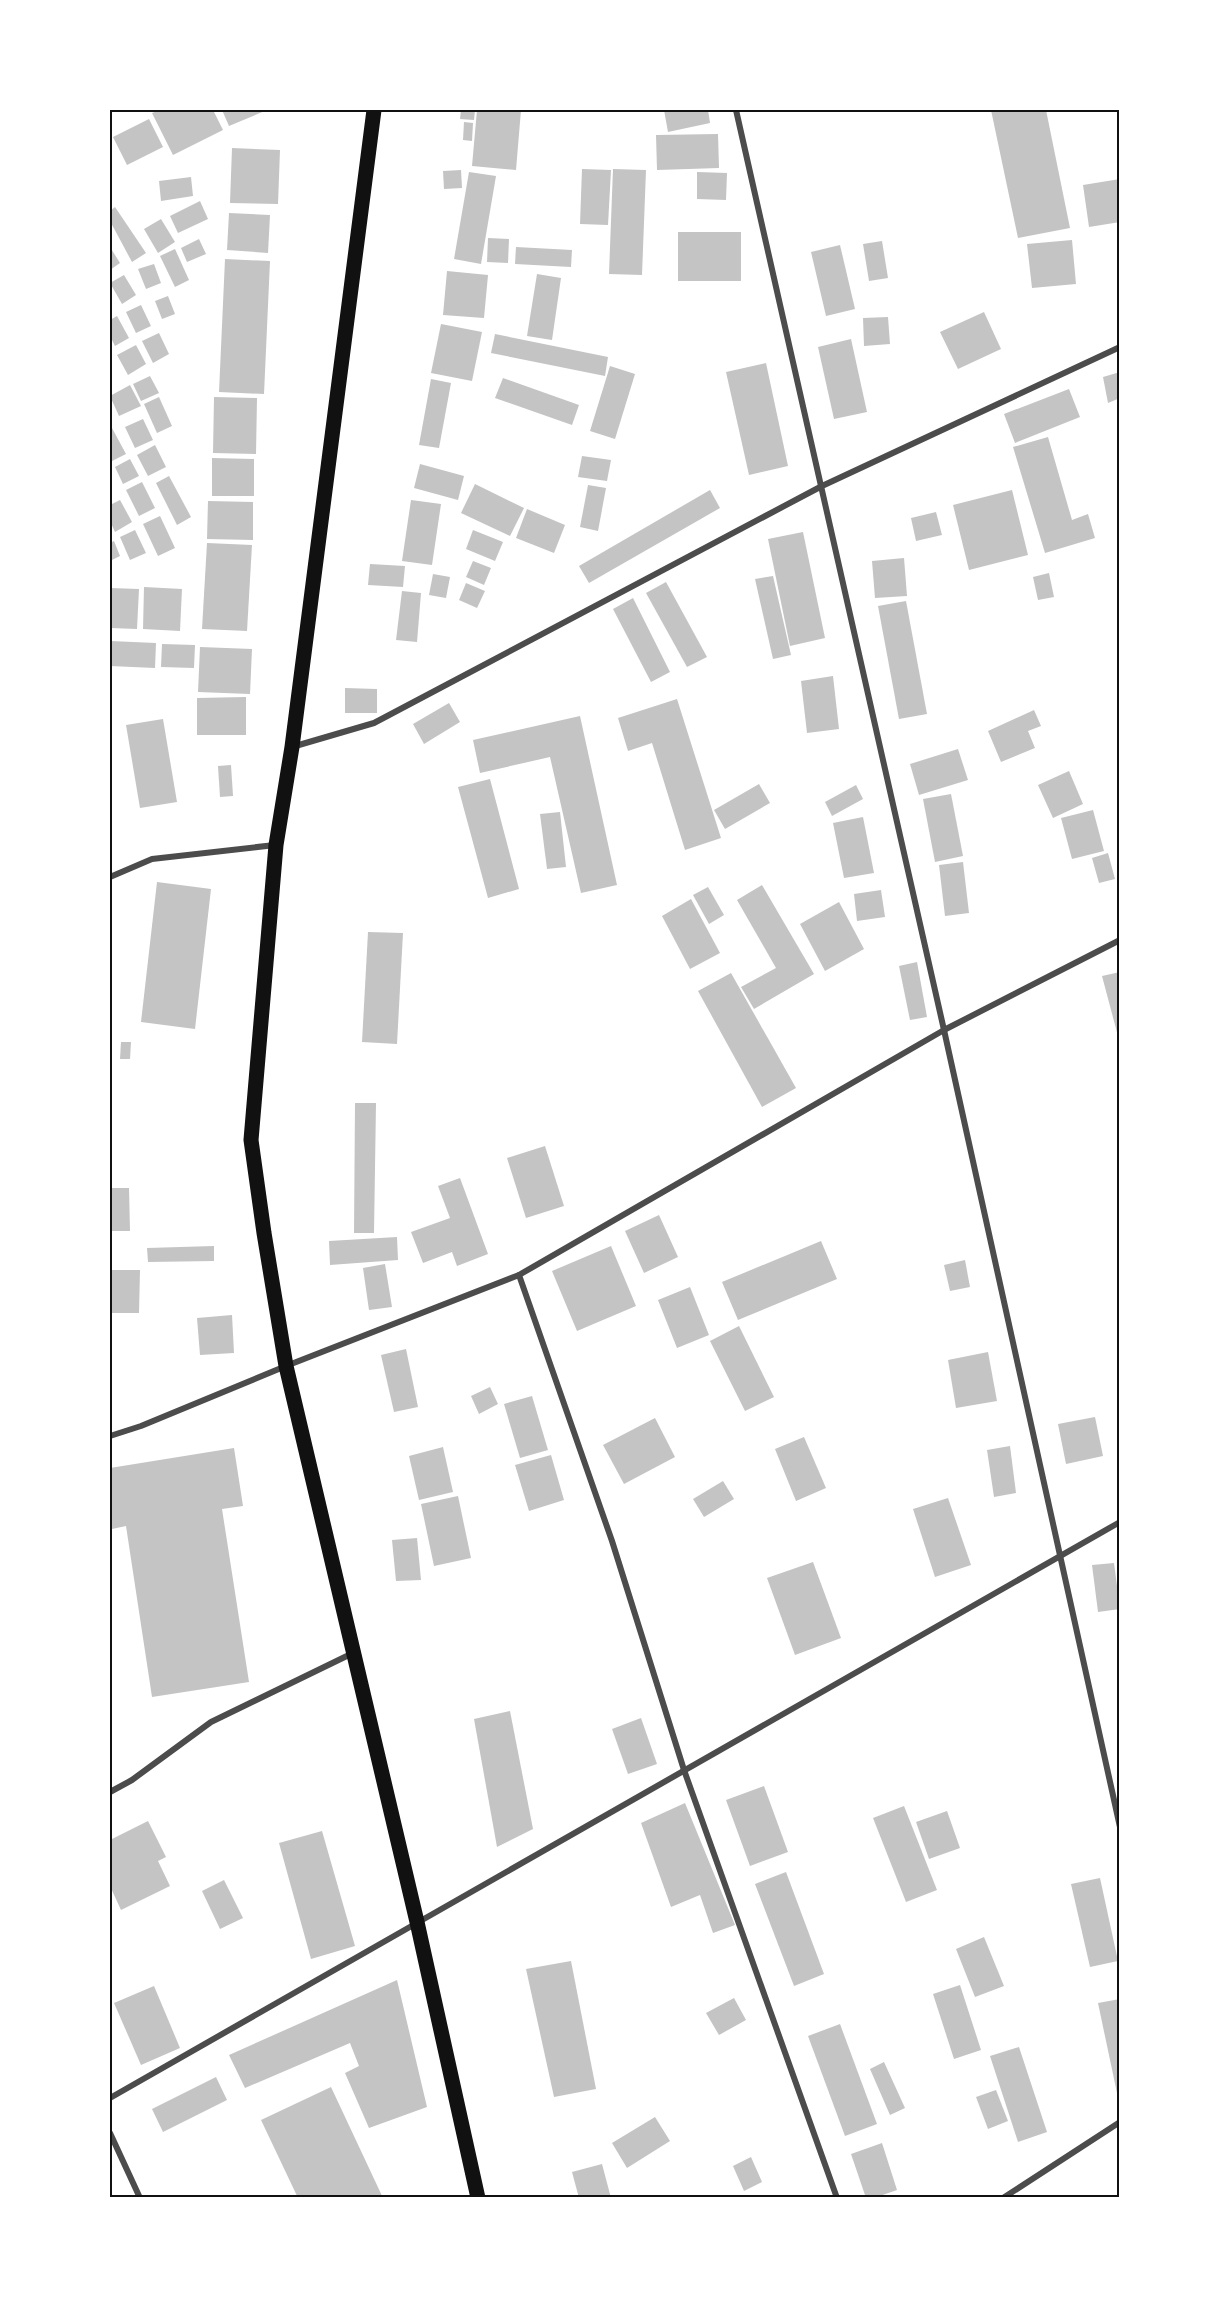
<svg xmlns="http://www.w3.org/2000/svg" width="1229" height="2307" viewBox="0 0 1229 2307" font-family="'Noto Serif',serif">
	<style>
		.building { fill: #c4c4c4 }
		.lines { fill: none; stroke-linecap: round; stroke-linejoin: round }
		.minor { stroke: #4c4c4c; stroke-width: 6 }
		.primary { stroke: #111; stroke-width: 15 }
		.neatline { fill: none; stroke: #111; stroke-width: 2 }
	</style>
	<rect width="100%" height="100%" fill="#fff"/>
	<g class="building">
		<path d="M160 110H213L223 130 173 155 152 113Z"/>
		<path d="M222 110H267L229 126Z"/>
		<path d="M461 110H475L474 120 460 119Z"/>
		<path d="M477 110H521L516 170 472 166Z"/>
		<path d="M664 110H708L710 123 668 132Z"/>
		<path d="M991 110H1046L1070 228 1018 238Z"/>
		<path d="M149 119 163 147 127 165 113 137Z"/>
		<path d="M464 122 473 123 472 141 463 140Z"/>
		<path d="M718 134 719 168 657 170 656 135Z"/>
		<path d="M232 148 280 150 278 204 230 203Z"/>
		<path d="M582 169 611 170 608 225 580 224Z"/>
		<path d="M613 169 646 170 642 275 609 274Z"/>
		<path d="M461 170 462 188 444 189 443 171Z"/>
		<path d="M469 172 496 176 481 264 454 259Z"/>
		<path d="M697 172 727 173 726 200 697 199Z"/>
		<path d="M191 177 193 196 161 201 159 181Z"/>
		<path d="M1120 179V222L1089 227 1083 185Z"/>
		<path d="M200 201 208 219 178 233 170 216Z"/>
		<path d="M115 207 146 253 132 262 110 221V211Z"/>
		<path d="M229 213 270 215 268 253 227 250Z"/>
		<path d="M161 219 175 242 158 253 144 229Z"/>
		<rect x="678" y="232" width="63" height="49"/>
		<path d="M488 238 509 239 508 263 487 262Z"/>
		<path d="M199 239 206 254 187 262 181 248Z"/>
		<path d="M1072 240 1076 284 1032 288 1027 244Z"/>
		<path d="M882 241 888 278 869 281 863 244Z"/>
		<path d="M840 245 855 309 826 316 811 252Z"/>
		<path d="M110 247 120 263 110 270Z"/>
		<path d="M516 247 572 250 571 267 515 264Z"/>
		<path d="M175 249 189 280 175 287 160 256Z"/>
		<path d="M225 259 270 261 264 394 219 392Z"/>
		<path d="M154 264 161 283 146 289 138 269Z"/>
		<path d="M447 271 488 275 484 318 443 315Z"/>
		<path d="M537 274 561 278 552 340 527 336Z"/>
		<path d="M124 275 136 295 122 304 110 283Z"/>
		<path d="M168 296 175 314 162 319 155 301Z"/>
		<path d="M141 305 151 326 136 333 126 312Z"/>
		<path d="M984 312 1001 349 958 369 940 332Z"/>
		<path d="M117 316 129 338 115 346 110 336V320Z"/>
		<path d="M888 317 890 344 864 346 863 318Z"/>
		<path d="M441 324 482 332 472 381 431 373Z"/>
		<path d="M159 333 169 354 153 363 142 341Z"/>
		<path d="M495 334 608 357 605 376 491 353Z"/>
		<path d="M851 339 867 412 834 419 818 347Z"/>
		<path d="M136 345 146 364 128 375 117 355Z"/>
		<path d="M766 363 788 466 749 475 726 372Z"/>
		<path d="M610 366 635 374 615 439 590 431Z"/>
		<path d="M1120 372V398L1108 403 1103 377Z"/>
		<path d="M150 376 159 393 141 401 133 384Z"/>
		<path d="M503 378 579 405 572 425 495 398Z"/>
		<path d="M431 379 451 383 439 448 419 445Z"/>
		<path d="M130 385 141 406 119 416 110 396Z"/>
		<path d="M1069 389 1080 417 1015 443 1004 414Z"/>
		<path d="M159 397 172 426 157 433 144 404Z"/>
		<path d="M214 397 257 398 256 454 213 453Z"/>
		<path d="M143 419 153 440 135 448 125 427Z"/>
		<path d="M112 428 126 454 112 461 110 456V429Z"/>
		<path d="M1048 437 1072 520 1088 514 1095 538 1045 553 1013 447Z"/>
		<path d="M155 445 166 467 148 476 137 455Z"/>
		<path d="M582 456 611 460 607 481 578 477Z"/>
		<path d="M212 458 254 459V496H212Z"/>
		<path d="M130 459 139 476 123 484 115 467Z"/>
		<path d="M420 464 464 476 458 500 414 488Z"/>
		<path d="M169 476 191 517 177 525 156 483Z"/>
		<path d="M142 482 155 508 139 516 126 490Z"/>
		<path d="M475 484 524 508 510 536 461 513Z"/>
		<path d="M588 485 606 488 598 531 580 527Z"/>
		<path d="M710 490 720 508 589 583 579 566Z"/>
		<path d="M1012 490 1028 555 969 570 953 505Z"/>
		<path d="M120 500 132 522 115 532 110 521V505Z"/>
		<path d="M411 500 441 504 432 565 402 561Z"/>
		<path d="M208 501 253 502V540L207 539Z"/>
		<path d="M527 509 565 525 554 553 516 538Z"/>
		<path d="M936 512 942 535 916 541 911 518Z"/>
		<path d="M160 516 175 548 158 556 143 524Z"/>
		<path d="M135 530 146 553 130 560 120 537Z"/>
		<path d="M473 530 503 542 495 561 466 549Z"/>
		<path d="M803 532 825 638 790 646 768 539Z"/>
		<path d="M114 541 120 556 110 561V543Z"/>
		<path d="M207 543 252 545 247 631 202 629Z"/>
		<path d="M904 558 907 596 875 598 872 561Z"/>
		<path d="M473 561 491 568 484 585 466 577Z"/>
		<path d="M370 564 405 566 403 587 368 585Z"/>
		<path d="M1049 573 1054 597 1038 600 1033 577Z"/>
		<path d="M433 574 450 577 446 598 429 595Z"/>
		<path d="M773 576 791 655 773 659 755 579Z"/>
		<path d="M666 582 707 657 687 667 646 593Z"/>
		<path d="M466 583 485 591 477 608 459 600Z"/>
		<path d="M144 587 182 589 180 631 143 629Z"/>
		<path d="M110 588 139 589 137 629 110 628Z"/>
		<path d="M402 591 421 593 417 642 396 640Z"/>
		<path d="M633 598 670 672 651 682 613 609Z"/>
		<path d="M906 601 927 714 899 719 878 606Z"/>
		<path d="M110 641 156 643 155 668 110 666Z"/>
		<path d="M162 644 195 645 194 668 161 667Z"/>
		<path d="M200 647 252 649 250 694 198 692Z"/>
		<path d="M833 676 839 729 807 733 801 681Z"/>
		<path d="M345 688 377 689V713H345Z"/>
		<path d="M246 697V735H197V698Z"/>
		<path d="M677 699 721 838 685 850 652 743 628 751 618 718Z"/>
		<path d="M449 703 460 722 424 744 413 724Z"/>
		<path d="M1034 710 1041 726 1028 731 1035 748 1001 762 988 731Z"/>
		<path d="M580 716 617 885 581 893 550 757 480 773 473 740Z"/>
		<path d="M163 719 177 802 140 808 126 725Z"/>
		<path d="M958 749 968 780 919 795 910 764Z"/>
		<path d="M231 765 233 796 220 797 218 766Z"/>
		<path d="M1069 771 1083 804 1053 818 1038 785Z"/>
		<path d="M490 779 519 889 488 898 458 787Z"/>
		<path d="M759 784 770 803 725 829 714 810Z"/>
		<path d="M856 785 863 799 832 816 825 802Z"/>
		<path d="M951 794 963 856 935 862 923 799Z"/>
		<path d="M1093 810 1104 851 1072 859 1061 818Z"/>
		<path d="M560 812 566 867 547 869 540 814Z"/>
		<path d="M863 817 874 873 844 878 833 823Z"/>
		<path d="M1108 853 1115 879 1099 883 1092 858Z"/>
		<path d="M963 862 969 913 945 916 939 865Z"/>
		<path d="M157 882 211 889 195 1029 141 1022Z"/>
		<path d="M762 885 814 974 754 1009 741 987 776 968 737 900Z"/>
		<path d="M708 887 724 915 709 924 693 895Z"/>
		<path d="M881 890 885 917 857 921 854 894Z"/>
		<path d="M691 899 720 953 690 969 662 916Z"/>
		<path d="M839 902 864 949 825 971 800 924Z"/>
		<path d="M368 932 403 933 397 1044 362 1042Z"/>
		<path d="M917 962 927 1017 910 1020 899 966Z"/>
		<path d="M1120 972V1040H1119L1102 976Z"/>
		<path d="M731 973 796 1088 762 1107 698 991Z"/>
		<path d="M121 1042H131L130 1059H120Z"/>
		<path d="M355 1103H376L374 1233H354Z"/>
		<path d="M545 1146 564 1206 526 1218 507 1158Z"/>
		<path d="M460 1178 488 1254 457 1266 452 1252 423 1263 411 1232 450 1218 438 1186Z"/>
		<path d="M110 1188H129L130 1231H110Z"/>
		<path d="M659 1215 678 1257 644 1273 625 1231Z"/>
		<path d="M397 1237 398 1260 330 1265 329 1241Z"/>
		<path d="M821 1241 837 1279 738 1320 722 1282Z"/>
		<path d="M214 1246V1261L148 1262 147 1248Z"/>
		<path d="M611 1246 636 1306 577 1331 552 1271Z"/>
		<path d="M965 1260 970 1287 950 1291 944 1265Z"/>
		<path d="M385 1264 392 1307 369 1310 363 1268Z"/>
		<path d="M110 1270H140L139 1313H110Z"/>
		<path d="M690 1287 709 1335 677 1348 658 1300Z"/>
		<path d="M232 1315 234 1353 200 1355 197 1318Z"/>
		<path d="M739 1326 774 1397 745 1411 710 1341Z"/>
		<path d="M406 1349 418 1407 394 1412 381 1355Z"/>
		<path d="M988 1352 997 1401 956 1408 948 1360Z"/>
		<path d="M490 1387 498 1404 479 1414 471 1396Z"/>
		<path d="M532 1396 548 1450 520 1458 504 1404Z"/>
		<path d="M1095 1417 1103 1456 1066 1464 1058 1424Z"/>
		<path d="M655 1418 675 1457 624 1484 603 1445Z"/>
		<path d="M804 1437 826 1488 796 1501 775 1449Z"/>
		<path d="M1010 1446 1016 1493 994 1497 987 1450Z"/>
		<path d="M443 1447 453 1492 419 1500 409 1456Z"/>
		<path d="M234 1448 243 1506 222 1509 249 1682 152 1697 126 1526 112 1529 110 1515V1468Z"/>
		<path d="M551 1455 564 1500 529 1511 515 1465Z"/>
		<path d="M723 1481 734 1499 704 1517 693 1499Z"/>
		<path d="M458 1496 471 1558 434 1566 421 1504Z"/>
		<path d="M948 1498 971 1565 935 1577 913 1509Z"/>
		<path d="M417 1538 421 1580 396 1581 392 1540Z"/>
		<path d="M813 1562 841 1638 795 1655 767 1578Z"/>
		<path d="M1114 1563 1120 1609 1098 1612 1092 1565Z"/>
		<path d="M510 1711 533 1829 497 1847 474 1719Z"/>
		<path d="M641 1718 657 1764 628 1774 612 1729Z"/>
		<path d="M764 1786 788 1852 750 1866 726 1800Z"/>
		<path d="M685 1803 735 1925 713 1933 700 1895 671 1907 641 1823Z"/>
		<path d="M904 1806 937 1890 906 1902 873 1818Z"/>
		<path d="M947 1811 960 1848 929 1859 916 1822Z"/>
		<path d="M148 1821 166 1857 158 1861 170 1886 121 1910 110 1886V1840Z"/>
		<path d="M322 1831 355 1946 311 1959 279 1843Z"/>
		<path d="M786 1872 824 1974 794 1986 755 1884Z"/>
		<path d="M1100 1878 1118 1961 1090 1967 1071 1884Z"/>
		<path d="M224 1880 243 1918 220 1929 202 1891Z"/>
		<path d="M984 1937 1004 1986 975 1997 956 1949Z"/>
		<path d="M571 1961 596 2089 554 2097 526 1969Z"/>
		<path d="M397 1980 427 2107 369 2128 345 2073 359 2066 350 2043 245 2088 229 2055Z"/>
		<path d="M960 1985 981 2050 954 2059 933 1994Z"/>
		<path d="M154 1986 180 2048 141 2065 114 2003Z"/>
		<path d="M734 1998 746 2020 719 2035 706 2013Z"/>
		<path d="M1120 1999V2093H1117L1098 2003Z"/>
		<path d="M840 2024 877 2124 845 2136 808 2036Z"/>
		<path d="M1019 2047 1047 2132 1018 2142 990 2056Z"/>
		<path d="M884 2062 905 2108 890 2115 870 2069Z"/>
		<path d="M216 2077 227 2100 163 2132 152 2109Z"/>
		<path d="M331 2087 383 2198H298L261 2120Z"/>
		<path d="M996 2090 1008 2121 988 2129 976 2097Z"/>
		<path d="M655 2117 670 2141 627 2168 612 2143Z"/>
		<path d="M882 2143 897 2190 874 2198H866L851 2154Z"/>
		<path d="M751 2157 762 2182 744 2191 733 2166Z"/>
		<path d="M602 2164 611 2198H579L572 2172Z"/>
	</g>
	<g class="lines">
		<g class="minor">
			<path d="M736 110 944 1030 1120 1827"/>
			<path d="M292 747 374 723 822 486 1120 347"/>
			<path d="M110 877 152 859 275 845"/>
			<path d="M519 1275 612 1541 684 1770 837 2198"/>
			<path d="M110 1436 141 1426 286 1366 519 1275 944 1030 1120 940"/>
			<path d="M110 1792 132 1780 211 1722 353 1653"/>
			<path d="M110 2098 1120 1522"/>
			<path d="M110 2133 140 2198"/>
			<path d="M1003 2198 1120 2122"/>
		</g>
		<path class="primary" d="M374 110 292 747 276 845 251 1140 264 1233 286 1366 417 1922 478 2198"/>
	</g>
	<rect width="1229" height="2307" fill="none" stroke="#ffffff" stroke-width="222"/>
	<rect x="111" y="111" width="1007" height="2085" class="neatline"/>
</svg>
